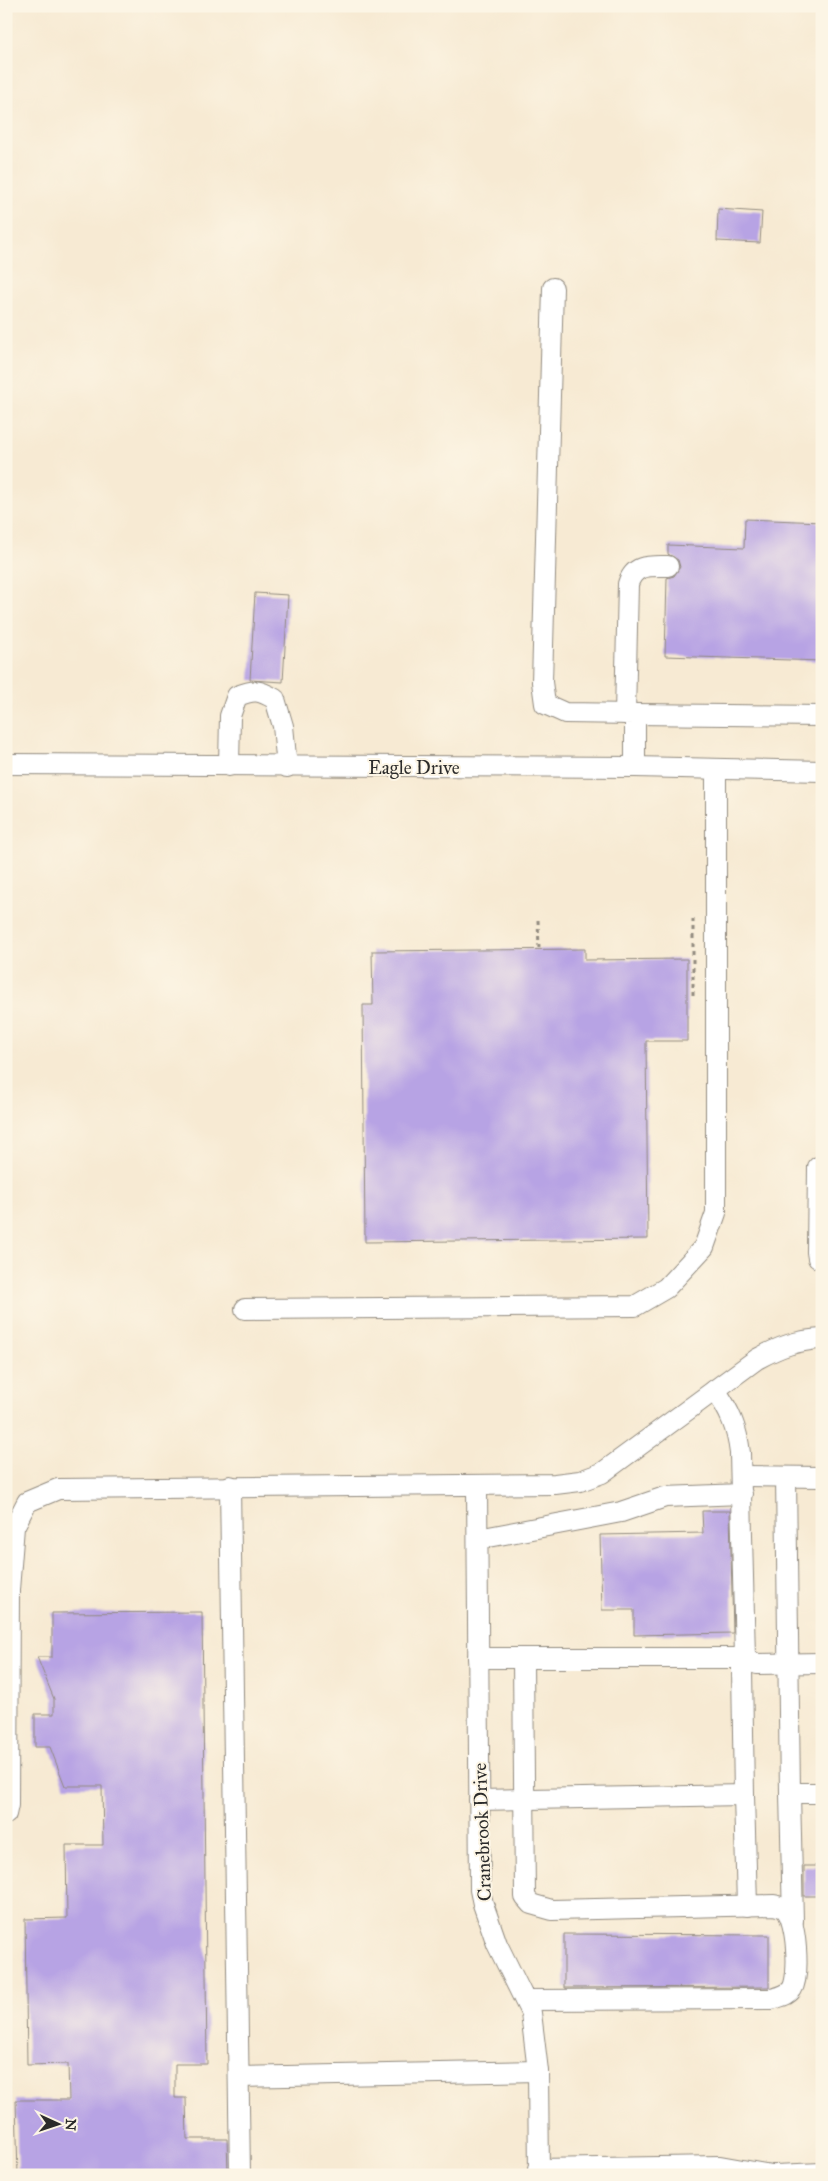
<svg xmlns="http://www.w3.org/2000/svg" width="828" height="2181" viewBox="0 0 828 2181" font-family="'IM FELL Great Primer',serif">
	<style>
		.building { fill: #b7a3e4 }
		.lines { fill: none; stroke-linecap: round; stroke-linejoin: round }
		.minor-casing { stroke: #918a7f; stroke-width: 22 }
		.path { stroke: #918a7f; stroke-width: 3; stroke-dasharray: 4 4; stroke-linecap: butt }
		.minor { stroke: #fff; stroke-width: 20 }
		.labels { text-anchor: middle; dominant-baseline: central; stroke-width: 4; stroke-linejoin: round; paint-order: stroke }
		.street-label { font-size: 19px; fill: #2b2b2b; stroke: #fcf5e5 }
	</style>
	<rect width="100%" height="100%" fill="#fcf5e5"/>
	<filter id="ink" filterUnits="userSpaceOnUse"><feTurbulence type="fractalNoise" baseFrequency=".02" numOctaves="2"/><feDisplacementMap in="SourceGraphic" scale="10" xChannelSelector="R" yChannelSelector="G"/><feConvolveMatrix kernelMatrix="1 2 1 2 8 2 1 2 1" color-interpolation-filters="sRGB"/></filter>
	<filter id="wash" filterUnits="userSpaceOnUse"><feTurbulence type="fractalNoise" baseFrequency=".0096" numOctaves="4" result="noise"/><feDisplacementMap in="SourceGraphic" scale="20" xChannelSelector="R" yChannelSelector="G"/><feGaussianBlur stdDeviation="1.12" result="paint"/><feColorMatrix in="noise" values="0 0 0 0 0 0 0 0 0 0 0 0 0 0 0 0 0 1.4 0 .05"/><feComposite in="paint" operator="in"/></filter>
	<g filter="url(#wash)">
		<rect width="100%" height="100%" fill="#f7ead3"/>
		<g id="blocks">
			<g class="building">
				<path d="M718 209 762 212 760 243 717 241Z"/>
				<path d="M745 519 822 522V661L665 656 667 578 674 576 680 567 678 560 668 554V545L744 548Z"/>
				<path d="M255 593 288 595 283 682 250 680Z"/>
				<path d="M585 949V960L687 959V1041H646L648 1239 365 1242 363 1005H373L372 951Z"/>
				<path d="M702 1511H730L733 1633 634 1635V1610H602L600 1535 703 1533Z"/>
				<path d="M202 1612 207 2064H175V2098H186L187 2139H227L228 2175H18L16 2100H69L68 2064 27 2065 25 1919 67 1918 66 1845H103L102 1786H65L50 1747H35V1714H54V1699L37 1657H52V1613Z"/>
				<rect x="804" y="1866" width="18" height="30"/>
				<path d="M564 1934 769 1935V1987L564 1988Z"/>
			</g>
		</g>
	</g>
	<g filter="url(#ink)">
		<use href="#blocks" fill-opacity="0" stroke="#918a7f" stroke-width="1"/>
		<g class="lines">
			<g class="minor-casing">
				<g id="minor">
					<path d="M553 288 542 682 545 704 565 713 635 714V767"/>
					<path d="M625 714 628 584C634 564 649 566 668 566"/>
					<path d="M635 714 822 716"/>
					<path d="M6 764 635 767 822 771"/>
					<path d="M229 766 230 716 237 696C255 689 259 690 275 699L283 726 287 767"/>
					<path d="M818 1167 817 1252 818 1258 822 1260"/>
					<path d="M245 1309 635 1306 666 1288 704 1247 716 1213V770"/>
					<path d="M741 1476 822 1477"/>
					<path d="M786 1477 790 1793H822"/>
					<path d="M477 1485 480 1890 483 1904 497 1944 531 2013 538 2071 539 2175"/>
					<path d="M230 1486 240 2175"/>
					<path d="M478 1539 621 1512 665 1497 742 1494"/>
					<path d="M478 1658H745L757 1664 822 1663"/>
					<path d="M523 1658 525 1897 531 1904 552 1910 774 1905C777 1906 783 1907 785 1909 797 1920 800 1976 792 1989 787 1996 779 1997 771 1999L525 2000"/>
					<path d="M790 1793 793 1921"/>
					<path d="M744 1795 747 1906"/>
					<path d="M479 1800 744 1795 742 1669 745 1658 740 1453C737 1428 730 1411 715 1390"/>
					<path d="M6 1814 8 1805 9 1590 14 1527 27 1502 58 1489 555 1484 580 1481 602 1473 757 1359C779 1347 797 1340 822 1339"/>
					<path d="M239 2077 538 2071"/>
					<path d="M538 2169 720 2166 771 2175"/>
					<path d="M775 2175 822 2173"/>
				</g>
			</g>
			<g class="path">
				<path d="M538 920 539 949"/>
				<path d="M693 995V918"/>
			</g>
			<use href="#minor" class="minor"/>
		</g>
	</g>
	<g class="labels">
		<g class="street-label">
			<text x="414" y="767">Eagle Drive</text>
			<text transform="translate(482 1832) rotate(-92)">Cranebrook Drive</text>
		</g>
	</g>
	<rect width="828" height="2181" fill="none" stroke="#fcf5e5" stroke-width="25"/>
	<g transform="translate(58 2124) rotate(93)" stroke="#fcf5e5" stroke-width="4" paint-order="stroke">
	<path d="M0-4L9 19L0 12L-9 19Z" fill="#2b2b2b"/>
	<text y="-8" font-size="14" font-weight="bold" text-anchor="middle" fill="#2b2b2b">N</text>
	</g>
</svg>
